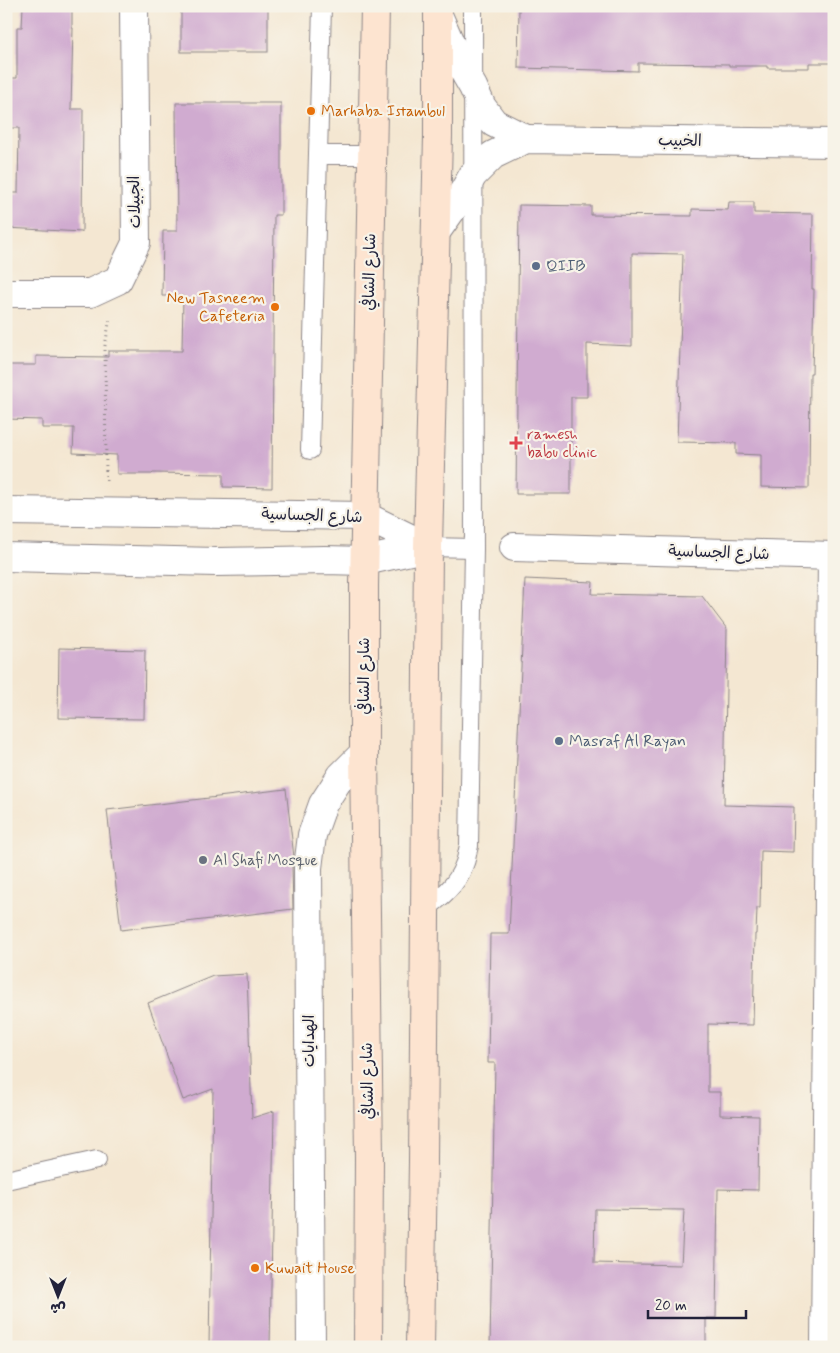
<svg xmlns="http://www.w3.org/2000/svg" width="840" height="1353" viewBox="0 0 840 1353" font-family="Mynerve,'Playpen Sans Arabic',sans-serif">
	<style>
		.building { fill: #d0abd0; fill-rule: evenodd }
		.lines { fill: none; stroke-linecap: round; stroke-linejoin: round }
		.service-casing { stroke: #8b8486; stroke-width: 20 }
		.minor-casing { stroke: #8b8486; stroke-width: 30 }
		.tertiary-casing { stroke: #8b8486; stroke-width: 30 }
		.secondary-casing { stroke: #8b8486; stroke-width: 30 }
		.path { stroke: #8b8486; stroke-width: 3; stroke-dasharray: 1 4; stroke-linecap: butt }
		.service { stroke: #fff; stroke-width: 18 }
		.minor { stroke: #fff; stroke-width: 28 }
		.tertiary { stroke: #fff; stroke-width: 28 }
		.secondary { stroke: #fde4d0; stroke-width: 28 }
		.food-dot { fill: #e8710a; stroke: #f7f3e8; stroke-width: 2 }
		.service-dot { fill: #5c6f8a; stroke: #f7f3e8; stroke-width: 2 }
		.health-dot { fill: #e0444e; stroke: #f7f3e8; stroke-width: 2 }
		.worship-dot { fill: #6b7280; stroke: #f7f3e8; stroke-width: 2 }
		.labels { text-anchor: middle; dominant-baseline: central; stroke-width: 4.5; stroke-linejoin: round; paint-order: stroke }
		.food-label { font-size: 16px; fill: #c56008; stroke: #f7f3e8; text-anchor: start }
		.street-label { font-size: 16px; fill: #22223b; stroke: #f7f3e8 }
		.service-label { font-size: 16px; fill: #4e5e75; stroke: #f7f3e8; text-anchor: start }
		.health-label { font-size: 16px; fill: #be3a42; stroke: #f7f3e8; text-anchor: start }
		.worship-label { font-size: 16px; fill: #5b616d; stroke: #f7f3e8; text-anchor: start }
	</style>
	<rect width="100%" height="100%" fill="#f7f3e8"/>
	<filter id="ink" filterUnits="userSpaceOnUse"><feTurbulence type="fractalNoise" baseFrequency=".02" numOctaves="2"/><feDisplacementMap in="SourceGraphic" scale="10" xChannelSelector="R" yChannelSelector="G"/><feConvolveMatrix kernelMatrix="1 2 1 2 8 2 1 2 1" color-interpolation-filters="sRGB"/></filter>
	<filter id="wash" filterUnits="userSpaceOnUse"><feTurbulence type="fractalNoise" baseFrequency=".0096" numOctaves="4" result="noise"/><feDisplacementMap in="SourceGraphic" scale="20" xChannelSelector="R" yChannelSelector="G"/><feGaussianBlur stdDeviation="1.12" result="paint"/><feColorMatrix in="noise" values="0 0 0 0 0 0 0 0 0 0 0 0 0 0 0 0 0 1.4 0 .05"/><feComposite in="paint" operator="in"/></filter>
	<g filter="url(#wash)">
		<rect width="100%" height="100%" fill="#f4e7d2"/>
		<g id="blocks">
			<g class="building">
				<path d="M23 6H72V28H73L71 109H83L82 232 6 228V193H18L19 128H6V78H17V27H22Z"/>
				<rect x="181" y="6" width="87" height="46"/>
				<path d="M519 6H832V18H834V63H809V68H767V66H729V64L638 63V71L518 68Z"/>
				<path d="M176 103H281V215H274L272 488 223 487V474L153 473 152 474H117V455L73 453 74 428H42V420L6 419V365H36V356L108 357V351H182L183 296H162L163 231H177Z"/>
				<path d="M729 202H754V213L813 214 812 289H814L812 373H810L809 488 761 487V455L736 454V443L677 442 683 254 632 253V346L587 344V397H571V494H516L519 205 591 206V215L692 216V209L728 210Z"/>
				<path d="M525 579 593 582 592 594 702 596 727 629 724 805 794 807 793 852 761 851 760 908H757L756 934H755L753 1025 708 1024V1092H720V1115L759 1116 758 1190 718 1189 716 1318H706V1347H490L495 1063H488L490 934H509ZM595 1209 684 1210 681 1265 594 1263Z"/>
				<path d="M59 648 145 650 144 719 58 718Z"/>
				<path d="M286 789 294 857 292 868 293 909 121 930 107 810Z"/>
				<path d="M247 974 252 1118 274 1111 270 1347H209L213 1089 183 1100 148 1003 213 976Z"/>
			</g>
		</g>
	</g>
	<g filter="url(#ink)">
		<use href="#blocks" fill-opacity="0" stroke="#8b8486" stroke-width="1"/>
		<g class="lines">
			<g class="service-casing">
				<g id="service">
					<path d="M318 155H372"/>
					<path d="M310 450 322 6"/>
					<path d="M428 547 474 548"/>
					<path d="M425 909C442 897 457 885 464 865 467 859 467 852 469 846L474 548 473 6"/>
					<path d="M6 1180 97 1160"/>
				</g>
			</g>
			<g class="minor-casing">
				<g id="minor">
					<path d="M438 15 458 61 473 87 482 107 494 123 526 139"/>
					<path d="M436 232 458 201 473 175 493 155 526 139 834 143"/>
					<path d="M6 293H90L118 280 136 243 134 6"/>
					<path d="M514 547 834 556"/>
					<path d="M311 1347 308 868 312 835 323 804 341 776 364 753"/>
					<path d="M825 1347 832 556"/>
				</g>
			</g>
			<g class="tertiary-casing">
				<g id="tertiary">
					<path d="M6 511 365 516 428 547"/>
					<path d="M6 557 216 562 325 560 365 561 428 547"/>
				</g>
			</g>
			<g class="secondary-casing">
				<g id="secondary">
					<path d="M368 1347 369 1157 364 753V586L375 6"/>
					<path d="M420 1347 423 1162 428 547 438 136V6"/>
				</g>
			</g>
			<path class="path" d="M106 481 105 346 110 318"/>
			<use href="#service" class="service"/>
			<use href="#minor" class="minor"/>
			<use href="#tertiary" class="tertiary"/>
			<use href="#secondary" class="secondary"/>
		</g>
	</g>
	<g class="food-dot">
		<circle cx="311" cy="111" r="5"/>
		<circle cx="275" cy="307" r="5"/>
		<circle cx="255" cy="1268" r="5"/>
	</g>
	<g class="service-dot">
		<circle cx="536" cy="266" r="5"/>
		<circle cx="559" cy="741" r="5"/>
	</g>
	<path class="health-dot" d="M513.5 435.5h5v5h5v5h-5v5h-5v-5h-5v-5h5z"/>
	<circle class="worship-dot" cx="203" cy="860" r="5"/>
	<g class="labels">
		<g class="food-label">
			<text x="321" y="111">Marhaba Istambul</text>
			<text x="265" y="298" text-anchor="end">New Tasneem<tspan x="265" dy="18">Cafeteria</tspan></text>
			<text x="265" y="1268">Kuwait House</text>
		</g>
		<g class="street-label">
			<text transform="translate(680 141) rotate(1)">الخبيب</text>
			<text transform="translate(135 202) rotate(-91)">الجبيلات</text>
			<text transform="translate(370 272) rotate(-89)">شارع الشافي</text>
			<text transform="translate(312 516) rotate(2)">شارع الجساسية</text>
			<text transform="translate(719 553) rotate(2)">شارع الجساسية</text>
			<text transform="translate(364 676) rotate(-90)">شارع الشافي</text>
			<text transform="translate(309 1041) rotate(-90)">الهدايات</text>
			<text transform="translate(368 1081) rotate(-91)">شارع الشافي</text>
		</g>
		<g class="service-label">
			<text x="546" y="266">QIIB</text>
			<text x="569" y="741">Masraf Al Rayan</text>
		</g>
		<g class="health-label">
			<text x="527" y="434">ramesh<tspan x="527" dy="18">babu clinic</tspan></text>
		</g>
		<g class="worship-label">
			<text x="213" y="860">Al Shafi Mosque</text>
		</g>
	</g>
	<rect width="840" height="1353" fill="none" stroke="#f7f3e8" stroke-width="25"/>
	<g transform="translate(58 1296) rotate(180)" stroke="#f7f3e8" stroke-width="4" paint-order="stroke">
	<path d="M0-4L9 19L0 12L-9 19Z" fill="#22223b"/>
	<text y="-8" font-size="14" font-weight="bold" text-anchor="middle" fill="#22223b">ش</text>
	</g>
	<path d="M648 1310v8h98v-8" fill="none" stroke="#22223b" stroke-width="2.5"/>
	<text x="655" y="1310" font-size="15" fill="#22223b" stroke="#f7f3e8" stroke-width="4" paint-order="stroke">20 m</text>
</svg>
